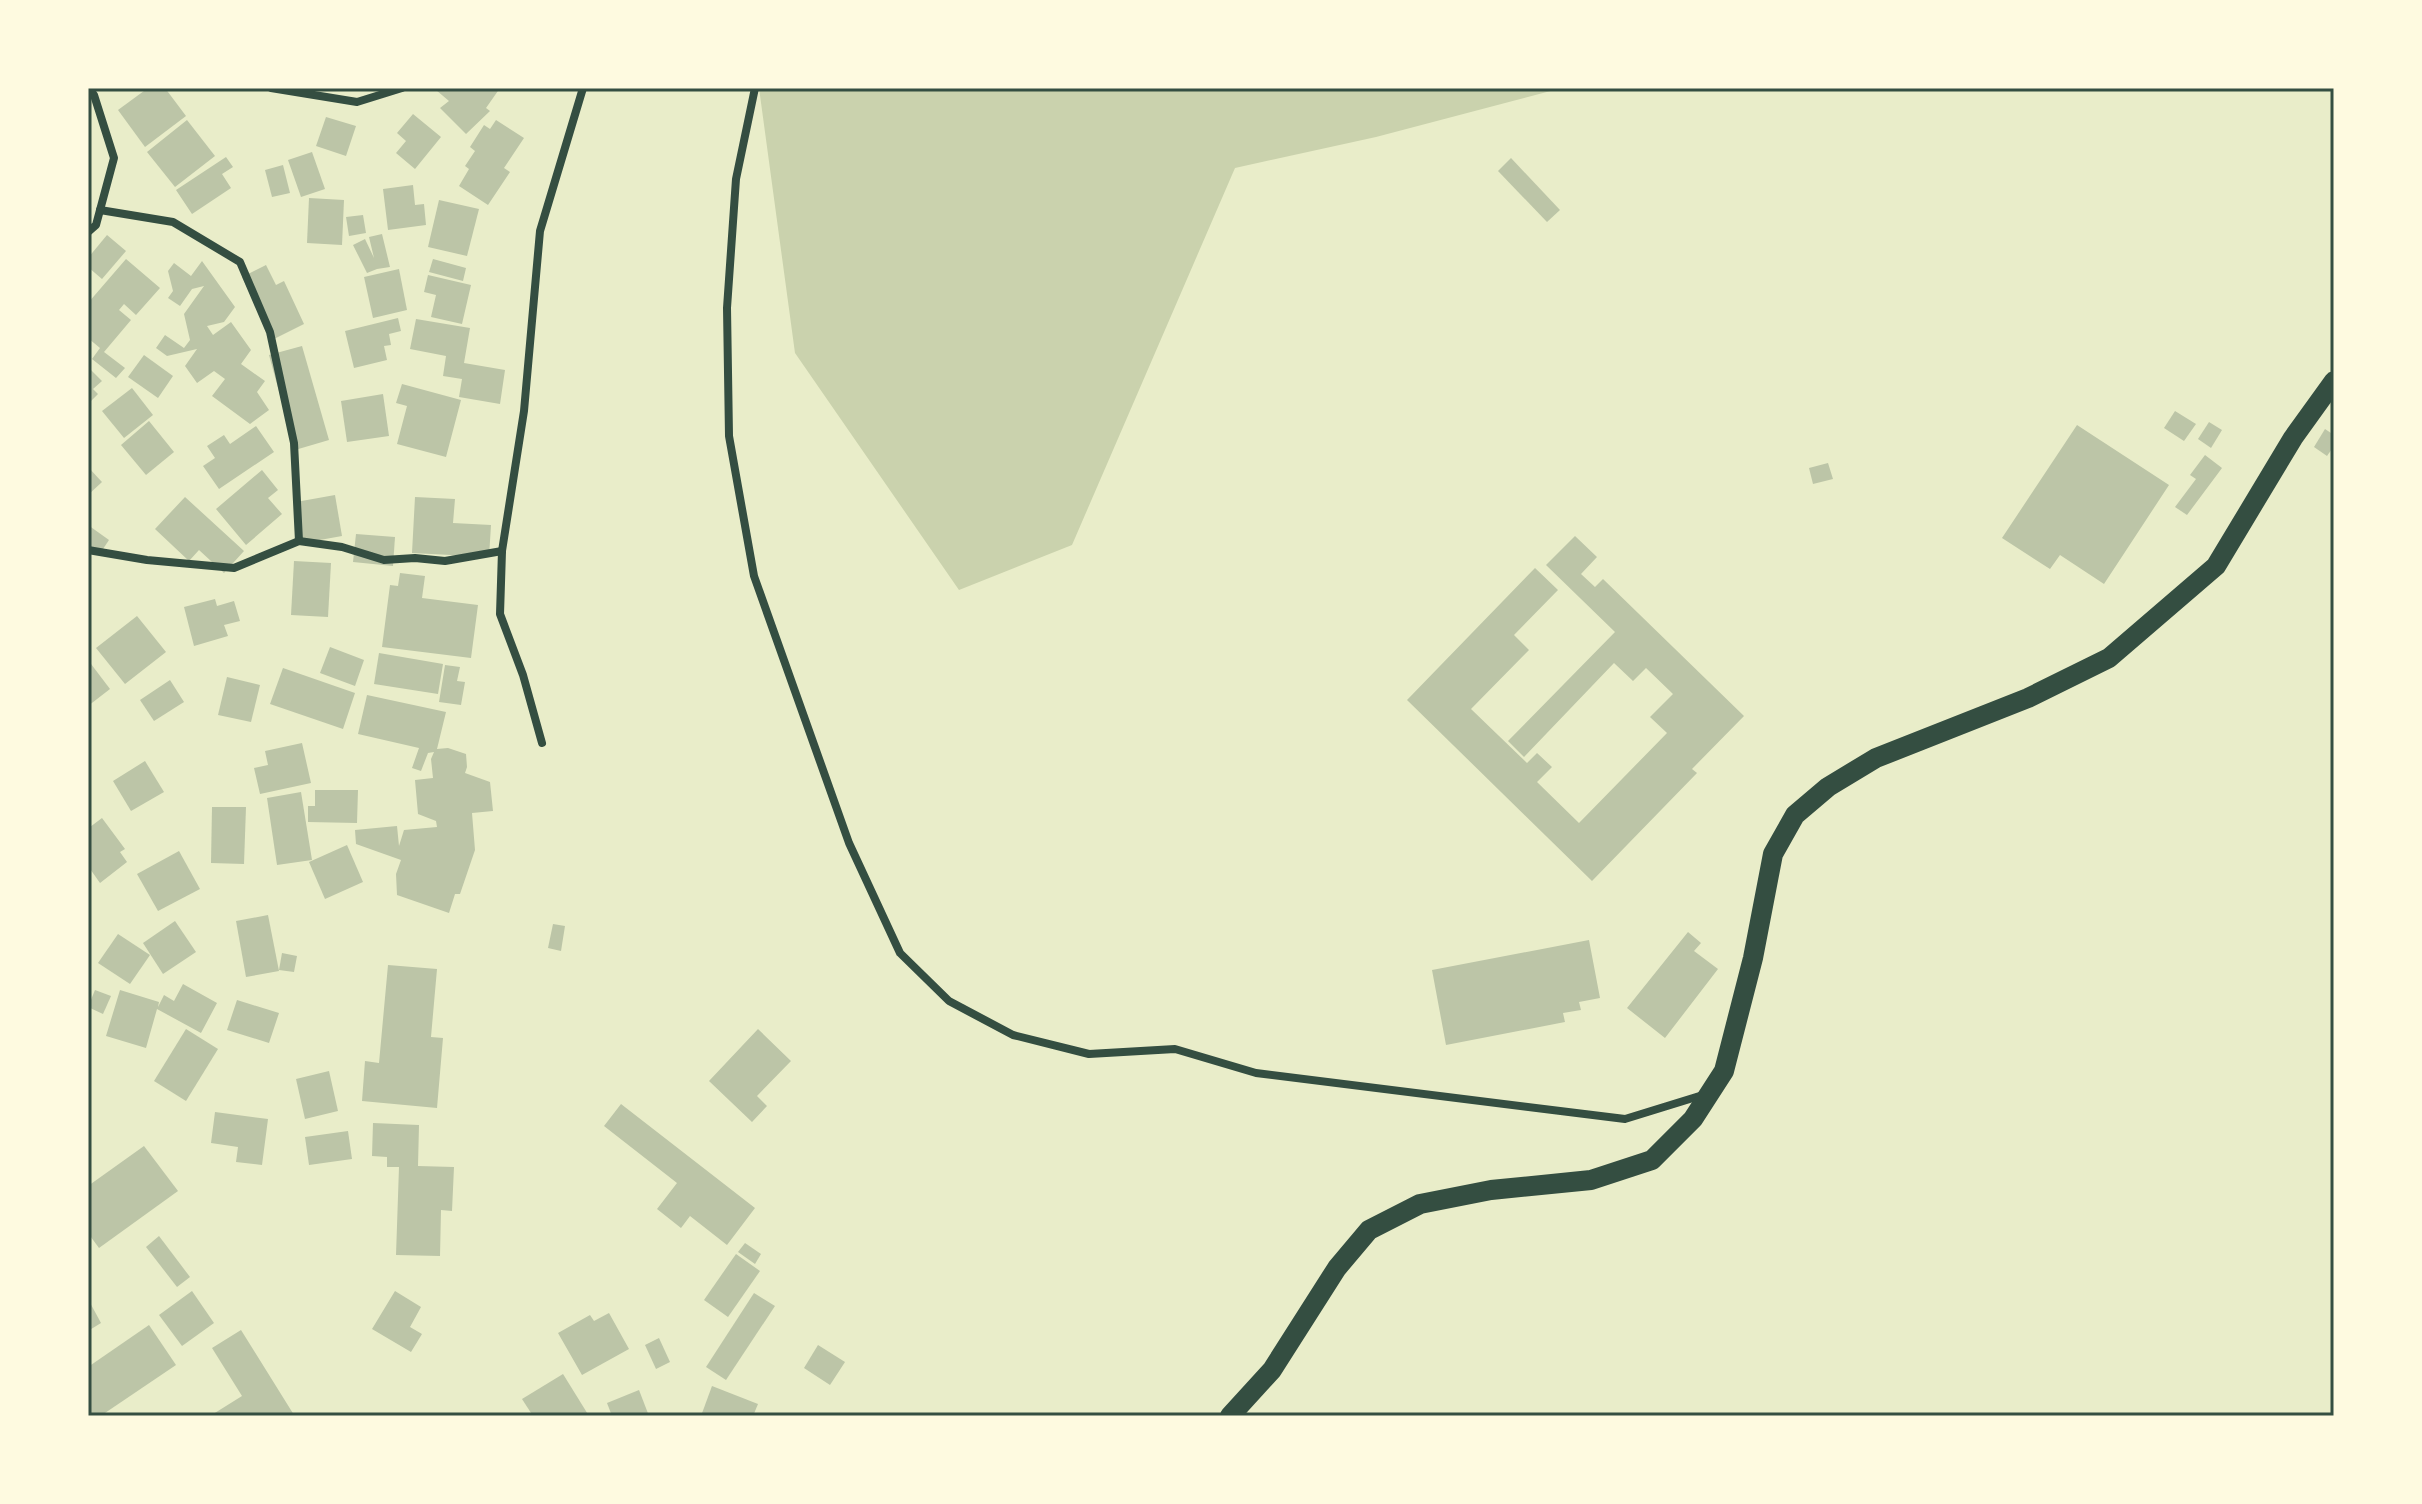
<svg xmlns="http://www.w3.org/2000/svg" width="2422" height="1504" viewBox="0 0 2422 1504" font-family="'Sofia Sans Condensed',sans-serif">
	<style>
		.green { fill: #cad2ad }
		.building { fill: #bcc5a7 }
		.lines { fill: none; stroke-linecap: round; stroke-linejoin: round }
		.minor { stroke: #344e41; stroke-width: 8 }
		.primary { stroke: #344e41; stroke-width: 20 }
		.neatline { fill: none; stroke: #344e41; stroke-width: 3 }
	</style>
	<rect width="100%" height="100%" fill="#e9edc9"/>
	<path class="green" d="M759 88H1562L1376 137 1235 168 1072 545 959 590 795 353Z"/>
	<g class="building">
		<path d="M148 88H165L186 116 145 147 118 110Z"/>
		<path d="M438 88H500L486 108 490 111 466 134 440 108 449 101 436 90Z"/>
		<path d="M413 114 441 137 415 169 396 153 406 141 397 133Z"/>
		<path d="M326 117 356 126 346 156 316 146Z"/>
		<path d="M187 120 215 156 175 187 147 152Z"/>
		<path d="M496 120 524 138 504 168 510 172 488 205 459 186 469 169 465 166 475 151 470 147 484 125 490 129Z"/>
		<path d="M312 152 325 189 301 197 288 160Z"/>
		<path d="M226 157 233 167 222 174 231 188 192 214 176 190Z"/>
		<path d="M1511 158 1560 210 1547 222 1498 171Z"/>
		<path d="M283 165 290 193 272 197 265 170Z"/>
		<path d="M413 185 415 205 424 204 426 225 388 230 383 189Z"/>
		<path d="M309 198 344 200 342 245 307 243Z"/>
		<path d="M439 200 479 209 467 256 428 247Z"/>
		<path d="M363 215 366 233 349 236 346 217Z"/>
		<path d="M382 234 390 267 377 269 367 273 353 245 365 239 374 258 369 237Z"/>
		<path d="M107 235 126 251 102 279 88 267V258Z"/>
		<path d="M126 259 160 288 136 315 124 304 119 310 131 320 104 352 125 368 116 378 92 359 100 348 88 338V303Z"/>
		<path d="M433 259 466 268 463 281 429 272Z"/>
		<path d="M202 261 235 307 224 322 207 326 213 335 231 322 251 350 241 364 265 381 257 392 269 410 250 424 212 396 225 379 214 371 197 383 185 366 197 349 167 356 156 348 165 335 184 348 190 340 184 314 204 286 192 289 180 306 168 298 173 291 168 271 174 263 191 276Z"/>
		<path d="M266 265 276 285 284 281 304 324 272 340 242 277Z"/>
		<path d="M399 269 407 310 373 318 364 277Z"/>
		<path d="M428 275 471 285 462 324 431 317 436 295 424 292Z"/>
		<path d="M398 318 401 331 389 334 391 345 384 346 387 360 354 368 345 331Z"/>
		<path d="M416 319 470 328 464 363 505 370 500 404 459 397 462 379 443 376 446 356 410 349Z"/>
		<path d="M302 346 329 440 295 450 269 355Z"/>
		<path d="M144 355 173 376 158 398 128 377Z"/>
		<path d="M88 367 102 381 93 389 98 394 88 404Z"/>
		<path d="M402 384 461 400 446 457 397 444 407 406 396 403Z"/>
		<path d="M132 388 153 415 124 438 102 411Z"/>
		<path d="M383 394 389 436 347 442 341 401Z"/>
		<path d="M2175 411 2196 424 2184 441 2164 428Z"/>
		<path d="M149 421 174 452 146 475 121 445Z"/>
		<path d="M2209 422 2222 430 2211 448 2198 439Z"/>
		<path d="M2077 425 2169 485 2104 584 2060 555 2050 569 2002 538Z"/>
		<path d="M256 426 274 452 219 489 203 466 215 458 207 446 224 435 230 444Z"/>
		<path d="M2325 429 2334 435V446L2327 456 2314 447Z"/>
		<path d="M2205 455 2222 468 2187 515 2175 507 2196 479 2190 475Z"/>
		<path d="M1828 463 1833 479 1813 484 1809 468Z"/>
		<path d="M88 467 102 482 88 495Z"/>
		<path d="M262 470 278 490 268 498 282 514 246 545 216 509Z"/>
		<path d="M335 495 342 536 303 543 296 502Z"/>
		<path d="M185 497 244 551 224 573 199 550 189 561 155 529Z"/>
		<path d="M415 497 455 499 453 523 491 525 489 557 412 553Z"/>
		<path d="M88 525 109 540 99 555 88 548Z"/>
		<path d="M356 534 395 537 393 566 353 562Z"/>
		<path d="M1575 536 1597 557 1581 574 1595 587 1603 579 1744 716 1692 769 1697 773 1592 881 1407 700 1535 568 1558 590 1514 635 1529 650 1471 709 1527 763 1537 753 1552 767 1537 782 1579 823 1667 733 1650 717 1673 694 1646 668 1633 681 1614 663 1524 757 1508 741 1615 632 1546 565Z"/>
		<path d="M294 561 331 563 328 617 291 615Z"/>
		<path d="M400 573 425 576 422 598 478 605 471 658 382 647 390 585 398 586Z"/>
		<path d="M215 599 217 606 234 601 240 621 224 625 228 636 194 646 184 607Z"/>
		<path d="M137 616 166 652 125 684 96 648Z"/>
		<path d="M330 647 364 660 355 686 320 673Z"/>
		<path d="M379 653 443 664 438 694 374 684Z"/>
		<path d="M88 660 110 689 88 706Z"/>
		<path d="M445 665 460 667 457 681 465 682 461 705 439 702Z"/>
		<path d="M283 668 355 693 343 729 270 704Z"/>
		<path d="M227 677 260 685 251 722 218 715Z"/>
		<path d="M170 680 184 702 154 721 140 700Z"/>
		<path d="M367 695 446 712 437 749 448 748 466 754 467 767 465 773 490 782 493 811 472 813 475 850 460 894H455L449 913 397 895 396 874 401 860 356 844 355 830 397 826 399 846 404 830 437 827 436 821 418 814 415 780 433 778 431 759 434 752 428 753 421 771 412 768 419 748 358 734Z"/>
		<path d="M302 743 311 783 260 794 254 768 268 765 265 751Z"/>
		<path d="M145 761 164 792 131 811 113 781Z"/>
		<path d="M315 790H358L357 823 308 822V806H315Z"/>
		<path d="M301 792 312 860 277 865 267 798Z"/>
		<path d="M212 807H246L244 864 211 863Z"/>
		<path d="M102 818 125 849 120 852 127 862 100 883 88 866V825L90 827Z"/>
		<path d="M347 845 363 882 325 899 309 862Z"/>
		<path d="M179 851 200 889 158 911 137 874Z"/>
		<path d="M268 915 279 971 246 977 236 921Z"/>
		<path d="M175 921 196 952 163 974 143 943Z"/>
		<path d="M553 924 565 926 561 951 548 948Z"/>
		<path d="M1688 932 1701 943 1694 951 1718 969 1665 1038 1627 1008Z"/>
		<path d="M118 934 150 955 130 984 98 963Z"/>
		<path d="M1589 940 1600 998 1579 1002 1581 1010 1563 1013 1565 1022 1446 1045 1432 970Z"/>
		<path d="M282 953 297 956 294 972 279 970Z"/>
		<path d="M388 965 437 969 431 1037 443 1038 437 1108 362 1101 365 1061 379 1063Z"/>
		<path d="M183 984 217 1003 201 1033 157 1009 146 1048 106 1036 120 990 159 1002 158 1007 164 995 174 1001Z"/>
		<path d="M95 990 111 996 103 1014 88 1007Z"/>
		<path d="M237 1000 279 1013 269 1043 227 1030Z"/>
		<path d="M186 1029 218 1049 186 1101 154 1081Z"/>
		<path d="M758 1029 791 1061 757 1096 767 1106 752 1122 709 1081Z"/>
		<path d="M329 1071 338 1111 305 1119 296 1079Z"/>
		<path d="M621 1104 755 1208 727 1245 690 1216 681 1228 657 1209 677 1183 604 1126Z"/>
		<path d="M215 1112 268 1119 262 1165 236 1162 238 1147 211 1143Z"/>
		<path d="M373 1123 419 1125 418 1166 454 1167 452 1211 441 1210 440 1256 396 1255 399 1167H387V1157L372 1156Z"/>
		<path d="M348 1131 352 1159 309 1165 305 1137Z"/>
		<path d="M144 1146 178 1191 99 1248 88 1233V1186Z"/>
		<path d="M159 1236 190 1277 177 1287 146 1247Z"/>
		<path d="M745 1243 761 1254 755 1264 738 1252Z"/>
		<path d="M736 1254 760 1271 728 1317 704 1300Z"/>
		<path d="M192 1291 214 1323 182 1346 159 1315Z"/>
		<path d="M395 1291 421 1307 410 1327 422 1334 411 1352 372 1329Z"/>
		<path d="M754 1293 775 1306 726 1380 706 1367Z"/>
		<path d="M88 1299 101 1323 88 1331Z"/>
		<path d="M609 1313 629 1349 582 1375 558 1333 590 1315 594 1321Z"/>
		<path d="M149 1325 176 1365 102 1415 88 1416V1367Z"/>
		<path d="M241 1330 294 1415 292 1416H210L242 1396 212 1348Z"/>
		<path d="M659 1338 670 1362 656 1369 645 1345Z"/>
		<path d="M818 1345 845 1362 830 1385 804 1368Z"/>
		<path d="M563 1374 589 1416H533L522 1399Z"/>
		<path d="M712 1386 758 1404 753 1416H701Z"/>
		<path d="M639 1390 649 1416H612L607 1403Z"/>
	</g>
	<g class="lines">
		<g class="minor">
			<path d="M271 88 357 102 402 88"/>
			<path d="M755 88 736 179 727 308 729 436 754 576 849 843 900 953 949 1001 1013 1035 1089 1054 1175 1049 1256 1073 1625 1119 1706 1094"/>
			<path d="M100 210 173 222 240 262 270 332 294 443 299 541"/>
			<path d="M88 232 96 225 114 158 94 95 89 88"/>
			<path d="M88 550 147 560 234 568 299 541 342 547 384 560 415 558 445 561 502 551"/>
			<path d="M542 743 523 675 500 614 502 551 524 411 540 231 583 88"/>
		</g>
		<path class="primary" d="M1230 1416 1272 1370 1337 1268 1369 1230 1420 1204 1491 1190 1591 1180 1652 1160 1693 1119 1724 1071 1753 958 1773 854 1795 815 1828 787 1876 758 2028 698 2109 658 2216 566 2293 438 2334 381"/>
	</g>
	<rect width="2422" height="1504" fill="none" stroke="#fefae0" stroke-width="180"/>
	<rect x="90" y="90" width="2242" height="1324" class="neatline"/>
</svg>
